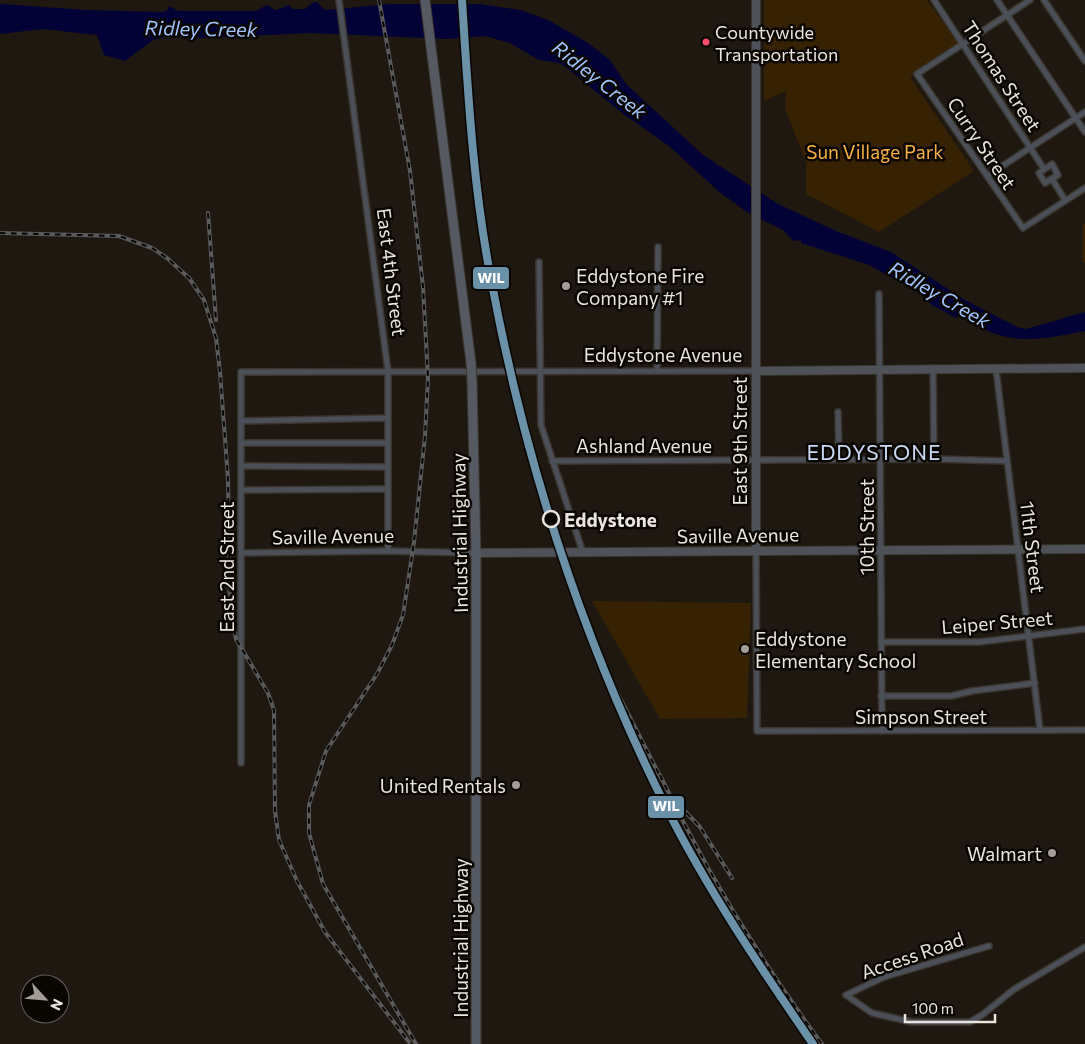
<svg xmlns="http://www.w3.org/2000/svg" width="1085" height="1044" viewBox="0 0 1085 1044" font-family="Commissioner,sans-serif">
	<style>
		.green { fill: #362202 }
		.water { fill: #030237 }
		.lines { fill: none; stroke-linecap: round; stroke-linejoin: round }
		.street-casing { stroke: #3a352e; stroke-width: 8 }
		.secondary-casing { stroke: #3a352e; stroke-width: 10 }
		.primary-casing { stroke: #3a352e; stroke-width: 11 }
		.street { stroke: #4b5058; stroke-width: 5 }
		.secondary { stroke: #4e5258; stroke-width: 8 }
		.primary { stroke: #555962; stroke-width: 9 }
		.rail-casing { stroke: #5a5a5a; stroke-width: 4 }
		.rail { stroke: #090602; stroke-width: 2; stroke-dasharray: 5.5; stroke-linecap: butt }
		.primary-bridge-casing { stroke: #3a352e; stroke-width: 11; stroke-linecap: butt }
		.primary-bridge { stroke: #555962; stroke-width: 9 }
		.rail-1-casing { stroke: #090602; stroke-width: 11 }
		.rail-1 { stroke: #6a91a8; stroke-width: 8 }
		.bus-dot { fill: #f44d6c; stroke: #090602; stroke-width: 2 }
		.poi-dot { fill: #a39d95; stroke: #090602; stroke-width: 2 }
		.stop-dot { fill: #090602; stroke: #ebe4dc; stroke-width: 2.5 }
		.labels { text-anchor: middle; dominant-baseline: central; stroke-width: 5; stroke-linejoin: round; paint-order: stroke }
		.bus-label { font-size: 18px; fill: #ebe4dc; stroke: #090602; text-anchor: start }
		.street-label { font-size: 19px; fill: #ebe4dc; stroke: #090602 }
		.park-label { font-size: 19px; fill: #f8b043; stroke: #090602 }
		.poi-label { font-size: 19px; fill: #ebe4dc; stroke: #090602; text-anchor: start }
		.stop-label { font-size: 19px; font-weight: bold; fill: #ebe4dc; stroke: #090602; text-anchor: start }
		.water-label { font-size: 20px; font-style: italic; fill: #a0c3fb; stroke: #090602 }
		.quarter-label { font-size: 21px; letter-spacing: 1px; fill: #c9d9f3; stroke: #090602 }
		.line-badge { stroke: #090602; stroke-width: 2 }
		.badge-label { font-size: 14px; text-anchor: middle; font-weight: bold; fill: #fff }
	</style>
	<rect width="100%" height="100%" fill="#1e1811"/>
	<g class="green">
		<path d="M764 0H927L958 43 910 77 974 171 879 232 806 194V163L785 108 786 91 764 101Z"/>
		<path d="M1083 224H1085V262H1082Z"/>
		<path d="M592 601 751 603 747 718 660 719Z"/>
	</g>
	<path class="water" d="M314 2H317L325 10 390 4H479L521 10 550 21 588 43 610 60 626 84 703 155 778 204 836 231 891 252 965 300 1017 327 1026 329 1085 312V331C1054 337 1021 345 990 332 980 327 970 318 961 312L956 318 932 305 920 293 869 265 801 243V240L793 241 783 230 747 212 718 191 669 146 622 113 566 67 559 63 539 60 510 43 485 36 447 39 309 33 206 38 166 37 153 40 125 61 104 55 97 35 43 29 0 34V4L86 10 162 12 166 11 170 6 178 11H256L267 5 276 10 289 5 293 9H305Z"/>
	<g class="lines">
		<g class="street-casing">
			<g id="street">
				<path d="M339 0 388 371V551"/>
				<path d="M934 0 1044 169"/>
				<path d="M997 0 1085 132"/>
				<path d="M1030 0 917 74 1023 228 1085 188"/>
				<path d="M1044 0 1085 61"/>
				<path d="M1052 164 1058 175 1045 183 1039 173Z"/>
				<path d="M987 176 1085 112"/>
				<path d="M1052 179 1065 200"/>
				<path d="M539 262 541 425 583 553"/>
				<path d="M879 294 882 731"/>
				<path d="M933 368 934 459"/>
				<path d="M996 369 1040 730"/>
				<path d="M657 370 658 247"/>
				<path d="M838 412 839 459"/>
				<path d="M241 421 388 418"/>
				<path d="M241 443H387"/>
				<path d="M552 461 934 459 1007 461"/>
				<path d="M241 466 387 467"/>
				<path d="M241 490 387 489"/>
				<path d="M756 550 757 731 1085 730"/>
				<path d="M242 553 388 551 476 553"/>
				<path d="M881 642H979L1085 629"/>
				<path d="M881 696H951L972 691 1035 683"/>
				<path d="M241 763V372L755 371"/>
				<path d="M989 946 884 977 846 995 872 1013 912 1022H970L982 1015 1013 990 1085 947"/>
			</g>
		</g>
		<g class="secondary-casing">
			<g id="secondary">
				<path d="M755 371 1085 368"/>
				<path d="M756 550V0"/>
				<path d="M476 553 1085 549"/>
			</g>
		</g>
		<g class="primary-casing">
			<g id="primary">
				<path d="M425 0 471 363"/>
				<path d="M472 381 476 553V1044"/>
			</g>
		</g>
		<use href="#street" class="street"/>
		<use href="#secondary" class="secondary"/>
		<use href="#primary" class="primary"/>
		<g class="rail-casing">
			<g id="rail">
				<path d="M379 0 410 171 423 287 428 378 425 436 414 542 403 615 392 645 377 674 326 751 309 805V833L323 884 416 1044"/>
				<path d="M208 213 216 320"/>
				<path d="M0 233 119 236 152 248 167 258 189 278 204 300 216 338 220 372 228 479 230 609 236 639 268 693 274 710 275 811 279 840 297 881 325 932 409 1042"/>
				<path d="M596 651 662 780"/>
				<path d="M660 775C705 869 760 960 822 1044"/>
				<path d="M679 805 700 827 732 878"/>
			</g>
		</g>
		<use href="#rail" class="rail"/>
		<g class="primary-bridge-casing">
			<path id="primary-bridge" d="M471 363 472 381"/>
		</g>
		<use href="#primary-bridge" class="primary-bridge"/>
		<g class="rail-1-casing">
			<path id="rail-1" d="M462 0C468 93 473 187 491 279 525 462 582 639 665 805 707 889 760 967 813 1044"/>
		</g>
		<use href="#rail-1" class="rail-1"/>
	</g>
	<circle class="bus-dot" cx="706" cy="42" r="4.5"/>
	<g class="poi-dot">
		<circle cx="566" cy="286" r="5"/>
		<circle cx="745" cy="649" r="5"/>
		<circle cx="516" cy="785" r="5"/>
		<circle cx="1052" cy="853" r="5"/>
	</g>
	<circle class="stop-dot" cx="551" cy="519" r="8"/>
	<g class="labels">
		<g class="bus-label">
			<text x="715" y="32">Countywide<tspan x="715" dy="22">Transportation</tspan></text>
		</g>
		<g class="street-label">
			<text transform="translate(1002 76) rotate(57)">Thomas Street</text>
			<text transform="translate(982 143) rotate(56)">Curry Street</text>
			<text transform="translate(392 272) rotate(83)">East 4th Street</text>
			<text x="663" y="354">Eddystone Avenue</text>
			<text transform="translate(739 441) rotate(-90)">East 9th Street</text>
			<text x="644" y="445">Ashland Avenue</text>
			<text transform="translate(866 527) rotate(-90)">10th Street</text>
			<text transform="translate(459 533) rotate(-91)">Industrial Highway</text>
			<text transform="translate(738 535) rotate(-1)">Saville Avenue</text>
			<text transform="translate(333 536) rotate(-1)">Saville Avenue</text>
			<text transform="translate(1033 547) rotate(83)">11th Street</text>
			<text transform="translate(226 567) rotate(-90)">East 2nd Street</text>
			<text transform="translate(997 622) rotate(-5)">Leiper Street</text>
			<text x="921" y="716">Simpson Street</text>
			<text transform="translate(460 938) rotate(-90)">Industrial Highway</text>
			<text transform="translate(912 955) rotate(-19)">Access Road</text>
		</g>
		<g class="park-label">
			<text x="875" y="151">Sun Village Park</text>
		</g>
		<g class="poi-label">
			<text x="576" y="275">Eddystone Fire<tspan x="576" dy="22">Company #1</tspan></text>
			<text x="755" y="638">Eddystone<tspan x="755" dy="22">Elementary School</tspan></text>
			<text x="506" y="785" text-anchor="end">United Rentals</text>
			<text x="1042" y="853" text-anchor="end">Walmart</text>
		</g>
		<g class="stop-label">
			<text x="564" y="519">Eddystone</text>
		</g>
		<g class="water-label">
			<text transform="translate(201 28) rotate(1)">Ridley Creek</text>
			<text transform="translate(600 79) rotate(38)">Ridley Creek</text>
			<text transform="translate(940 294) rotate(30)">Ridley Creek</text>
		</g>
		<g class="quarter-label">
			<text x="874" y="451">EDDYSTONE</text>
		</g>
	</g>
	<g class="line-badge">
		<rect x="472" y="266" width="38" height="24" rx="5" fill="#6a91a8"/>
		<rect x="647" y="795" width="38" height="24" rx="5" fill="#6a91a8"/>
	</g>
	<g class="badge-label">
		<text x="491" y="283">WIL</text>
		<text x="666" y="811">WIL</text>
	</g>
	<g transform="translate(45 999) rotate(116)"><circle r="24" fill="#090602" stroke="#635f59"/>
	<path d="M0-4L9 19L0 12L-9 19Z" fill="#a39d95"/>
	<text y="-8" font-size="14" font-weight="bold" text-anchor="middle" fill="#ebe4dc">N</text>
	</g>
	<path d="M905 1014v8h90v-8" fill="none" stroke="#ebe4dc" stroke-width="2.5"/>
	<text x="912" y="1014" font-size="15" fill="#ebe4dc" stroke="#090602" stroke-width="4" paint-order="stroke">100 m</text>
</svg>
